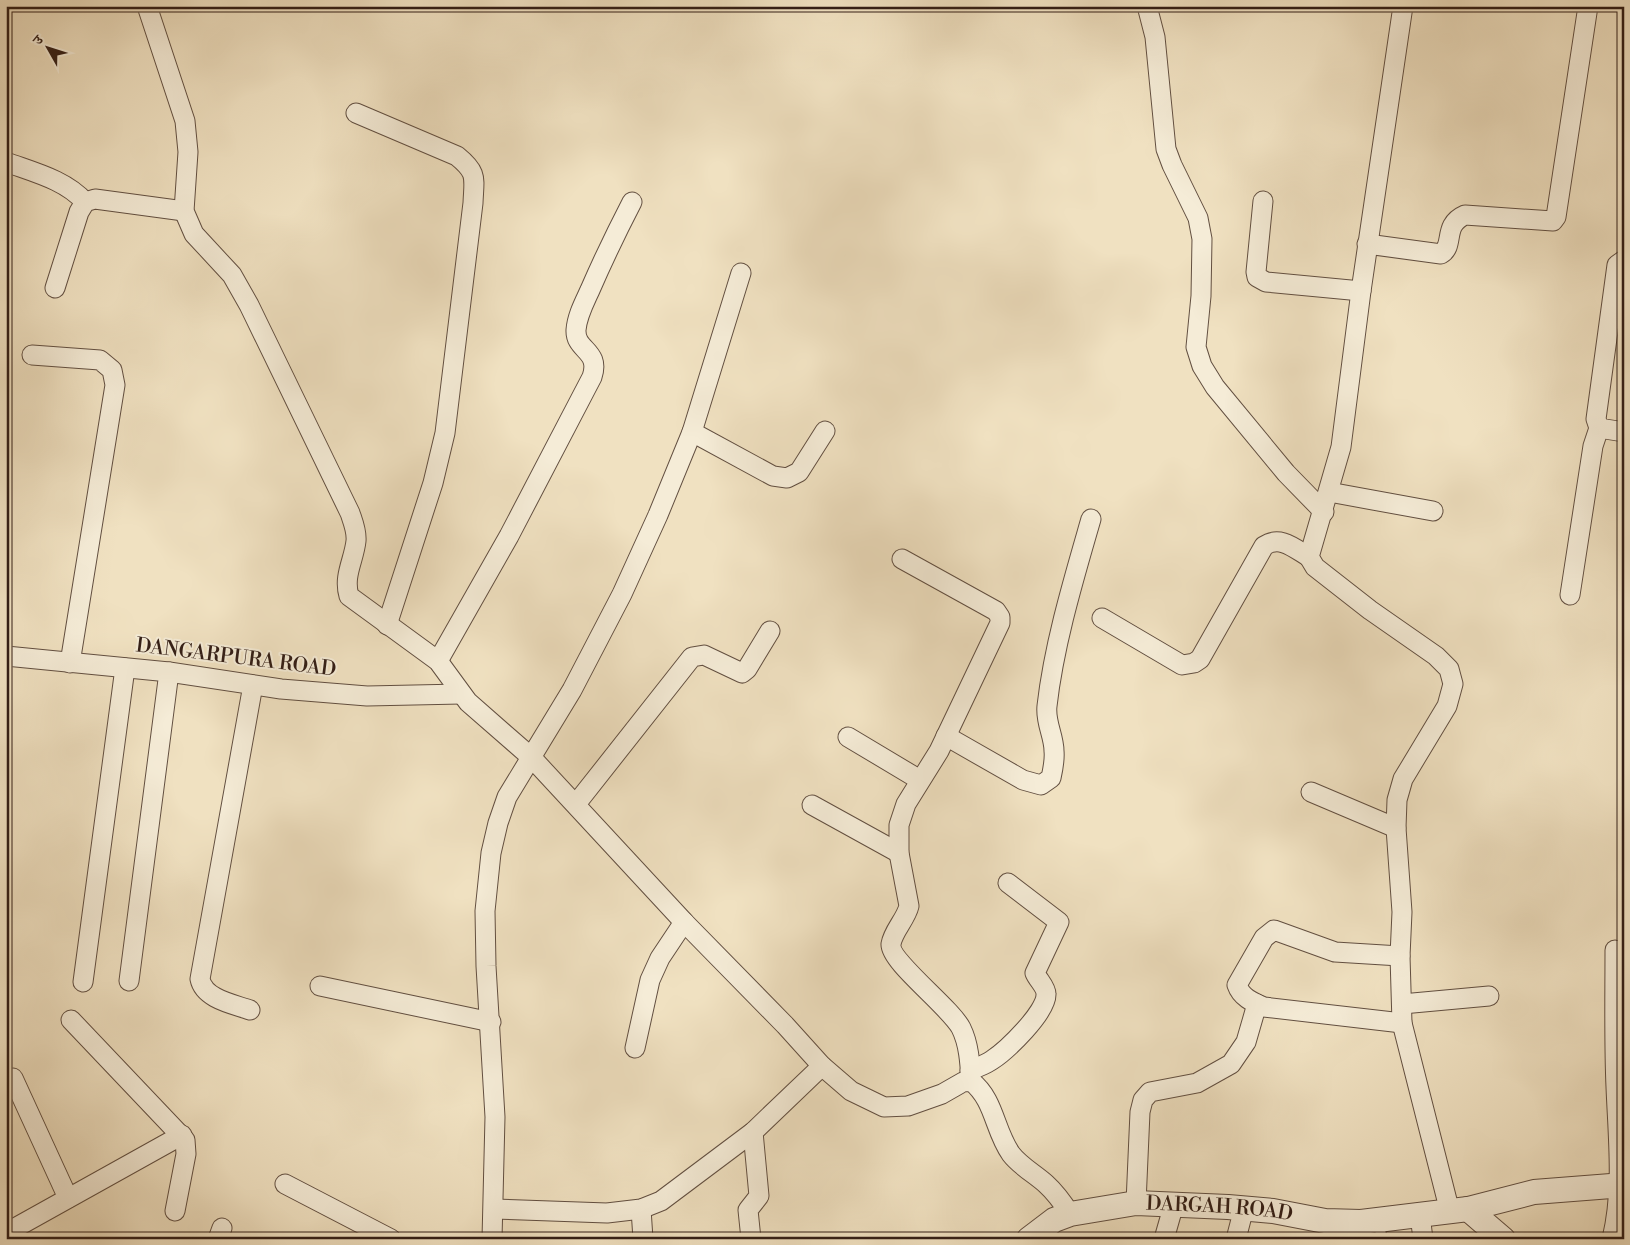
<svg xmlns="http://www.w3.org/2000/svg" width="1630" height="1245" viewBox="0 0 1630 1245" font-family="'Libre Bodoni','Noto Serif Devanagari',serif">
	<style>
		.lines { fill: none; stroke-linecap: round; stroke-linejoin: round }
		.service-casing { stroke: #624f41; stroke-width: 12 }
		.minor-casing { stroke: #624f41; stroke-width: 21 }
		.tertiary-casing { stroke: #624f41; stroke-width: 26 }
		.service { stroke: #f5ecd7; stroke-width: 10 }
		.minor { stroke: #f5ecd7; stroke-width: 19 }
		.tertiary { stroke: #f5ecd7; stroke-width: 24 }
		.labels { text-anchor: middle; dominant-baseline: central; stroke-width: 4; stroke-linejoin: round; paint-order: stroke }
		.street-label { font-size: 20px; fill: #331e16; stroke: #f5ecd7 }
	</style>
	<rect width="100%" height="100%" fill="#f0e1c1"/>
	<filter id="stains"><feTurbulence type="fractalNoise" baseFrequency=".004" numOctaves="4"/><feColorMatrix values="0 0 0 0 .2 0 0 0 0 .09 0 0 0 0 .02 0 0 0 .5 -.17"/></filter>
	<radialGradient id="worn" r=".72"><stop offset=".6" stop-color="#630" stop-opacity="0"/><stop offset="1" stop-color="#630" stop-opacity=".3"/></radialGradient>
	<g class="lines">
		<g class="service-casing">
			<path id="service" d="M1378 1221 1382 1239"/>
		</g>
		<g class="minor-casing">
			<g id="minor">
				<path d="M147 6 185 121 188 152 184 211 194 234 232 275 249 305 350 513C353 522 357 531 356 541 354 560 343 576 349 596L438 661 468 702 532 758 684 922 785 1025 822 1066 851 1091 884 1107 908 1106 942 1094 963 1082 971 1081C995 1100 994 1130 1011 1154 1020 1166 1035 1174 1046 1184 1056 1193 1063 1203 1070 1214"/>
				<path d="M1147 6 1155 37 1166 149 1172 165 1198 218 1202 239 1201 296 1196 347 1202 366 1215 387 1286 473 1324 512"/>
				<path d="M1403 6 1361 291 1341 447 1309 557 1315 567 1370 610 1436 656 1449 669 1453 684 1447 706 1403 779 1397 800 1396 828 1402 912 1400 956 1402 1023 1450 1212"/>
				<path d="M356 113 457 156C478 173 474 178 473 203L445 433 433 483 387 625"/>
				<path d="M6 162C33 172 66 180 85 202"/>
				<path d="M1263 201 1256 272 1257 277 1266 282 1361 291"/>
				<path d="M1367 244 1441 254C1455 246 1442 225 1465 215L1553 221 1556 217 1588 6"/>
				<path d="M1624 260 1617 265 1596 419 1599 428 1624 432"/>
				<path d="M55 288 79 212 85 202 95 199 184 211"/>
				<path d="M32 355 100 360 112 370 115 385 70 663"/>
				<path d="M692 432 773 476 787 478 799 472 825 431"/>
				<path d="M1329 492 1433 511"/>
				<path d="M902 559 996 611 1000 617V623L939 751 906 804 899 825V853L909 906C906 919 893 931 891 944 889 961 950 1007 961 1028 969 1044 970 1063 971 1081"/>
				<path d="M1570 595 1593 446 1599 428"/>
				<path d="M1102 618 1182 665 1194 663 1200 659 1264 546C1280 535 1294 548 1309 557"/>
				<path d="M6 656 169 672 281 689 367 696 461 694"/>
				<path d="M438 661 509 536 592 377C601 350 575 351 576 330 577 316 584 303 590 290 603 260 617 231 632 202"/>
				<path d="M946 736 1023 780 1041 785 1051 778C1053 769 1055 760 1054 751 1054 736 1045 722 1047 706 1054 644 1074 578 1091 519"/>
				<path d="M848 737 920 780"/>
				<path d="M1311 792 1396 828"/>
				<path d="M576 804 692 657 704 655 742 673 747 669 770 631"/>
				<path d="M812 805 899 853"/>
				<path d="M1400 956 1335 952 1274 930 1264 938 1237 985C1241 997 1252 1002 1264 1007L1402 1023"/>
				<path d="M129 981 169 672"/>
				<path d="M83 982 125 668"/>
				<path d="M320 986 491 1022"/>
				<path d="M1402 1004 1489 996"/>
				<path d="M250 1010C233 1004 204 999 200 979L253 685"/>
				<path d="M71 1020 185 1140 186 1154 175 1211"/>
				<path d="M635 1048 650 980 660 958 684 922"/>
				<path d="M970 1071C977 1067 985 1065 992 1060 1006 1051 1047 1012 1046 994 1046 987 1038 980 1035 973L1059 922 1008 883"/>
				<path d="M13 1078 68 1198"/>
				<path d="M285 1184 391 1239"/>
				<path d="M1136 1203 1140 1112 1143 1100 1150 1092 1197 1083 1231 1064 1246 1042 1257 1004"/>
				<path d="M494 1209 607 1213 641 1209 661 1201 753 1132 822 1066"/>
				<path d="M641 1209 643 1239"/>
				<path d="M1420 1215 1423 1239"/>
				<path d="M6 1233 182 1135"/>
				<path d="M218 1239 222 1228"/>
				<path d="M492 1239 495 1117 486 966 485 911 491 853 498 823 507 797 572 690 622 594 658 515 692 432 741 273"/>
				<path d="M751 1239 748 1210 759 1196 753 1132"/>
				<path d="M1164 1239 1174 1204"/>
				<path d="M1236 1239 1244 1208"/>
				<path d="M1612 1239C1624 1189 1618 1138 1616 1087 1614 1042 1615 996 1615 950"/>
			</g>
		</g>
		<g class="tertiary-casing">
			<g id="tertiary">
				<path d="M1468 1209 1503 1239"/>
				<path id="s1" d="M1029 1239 1054 1220 1070 1214 1136 1203 1228 1207 1273 1211 1325 1221 1361 1222 1468 1209 1534 1192 1624 1185"/>
			</g>
		</g>
		<use href="#service" class="service"/>
		<use href="#minor" class="minor"/>
		<use href="#tertiary" class="tertiary"/>
	</g>
	<g class="labels">
		<g class="street-label">
			<text transform="translate(236 658) rotate(7)">DANGARPURA ROAD</text>
			<text stroke="none"><textPath href="#s1" startOffset="199">DARGAH ROAD</textPath></text>
		</g>
	</g>
	<rect width="1630" height="1245" fill="none" stroke="#f0e1c1" stroke-width="25"/>
	<rect x="8" y="8" width="1615" height="1230" fill="none" stroke="#331e16" stroke-width="2.5"/>
	<rect x="12" y="12" width="1605" height="1220" fill="none" stroke="#331e16"/>
	<g transform="translate(48 48) rotate(309)" stroke="#f5ecd7" stroke-width="4" paint-order="stroke">
	<path d="M0-4L9 19L0 12L-9 19Z" fill="#331e16"/>
	<text y="-8" font-size="14" font-weight="bold" text-anchor="middle" fill="#331e16">उ</text>
	</g>
	<rect width="100%" height="100%" filter="url(#stains)"/>
	<rect width="100%" height="100%" fill="url(#worn)"/>
</svg>
